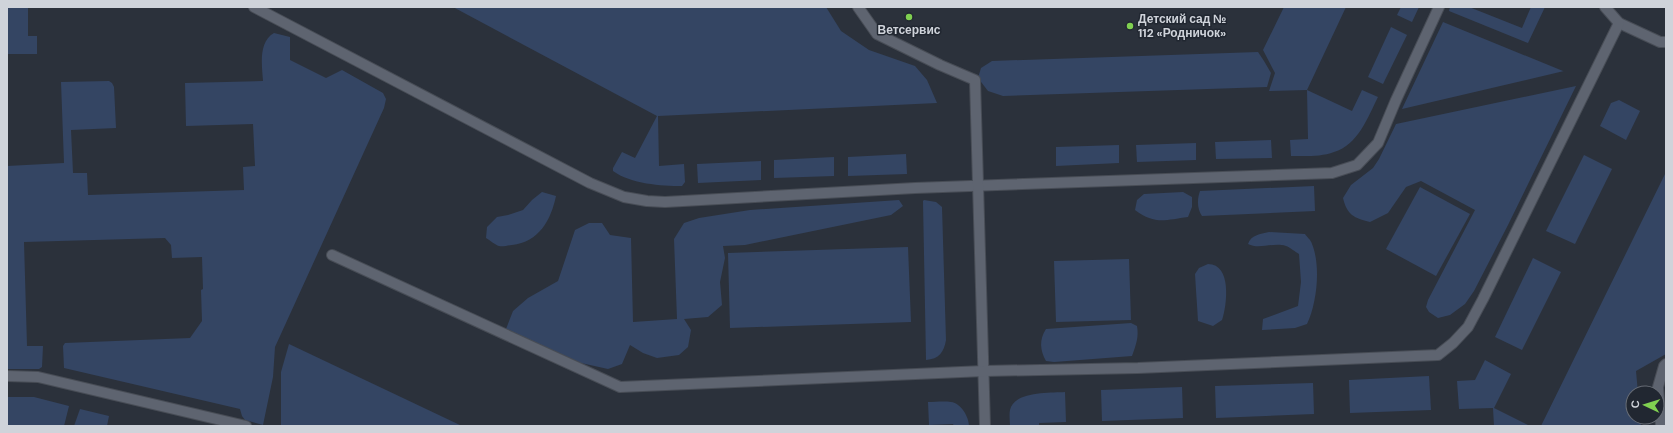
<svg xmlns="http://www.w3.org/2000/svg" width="1673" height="433" viewBox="0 0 1673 433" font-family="'DM Sans',sans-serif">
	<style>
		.green { fill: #344563 }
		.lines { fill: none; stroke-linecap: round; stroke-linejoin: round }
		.service-casing { stroke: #484d56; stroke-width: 12 }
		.service { stroke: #5e6470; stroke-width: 10 }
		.poi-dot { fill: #80d051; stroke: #212731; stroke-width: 1.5 }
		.labels { text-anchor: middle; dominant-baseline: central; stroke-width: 3; stroke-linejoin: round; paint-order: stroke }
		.poi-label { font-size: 12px; font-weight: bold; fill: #cfd3da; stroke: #212731; text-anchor: start }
	</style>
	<rect width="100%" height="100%" fill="#2b313b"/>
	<g class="green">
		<path d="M7 7H28V36H37V54H7Z"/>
		<path d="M453 7H826L841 31 869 50 915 66 927 80 937 103 658 116 659 166 684 164 685 182 682 186C661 186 631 184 613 171V168L622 152 635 158 657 116Z"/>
		<path d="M1284 7H1346L1307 90 1352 111 1362 90 1378 97C1368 117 1358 145 1334 152 1321 157 1305 156 1291 156L1290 140 1308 139 1307 90 1269 91 1275 73 1263 50Z"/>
		<path d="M1401 7H1419L1412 22 1397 15Z"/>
		<path d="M1450 7H1469L1522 28 1531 7H1545L1528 43 1449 11Z"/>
		<path d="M1443 22 1563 71H1564L1402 109Z"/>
		<path d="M1391 27 1407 35 1383 84 1368 77Z"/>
		<path d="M274 33 290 37V60L326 78 342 70 383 93 386 99 384 108 275 347 273 377 263 425 245 420 242 416 240 409 64 368 63 346 65 343 190 338 202 321 201 290 203 289 202 257 172 258 171 245 165 238 24 242 27 346H43L42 367 39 369H7V166L64 163 61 82 109 81 112 83 114 87 116 128 71 130 73 173H87L88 195 244 190 243 167 255 166 253 124 186 126 185 83 263 81C262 66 258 42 274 33Z"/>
		<path d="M1258 52 1264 61 1271 73 1267 87 1003 96 988 91 978 78 981 68 992 61Z"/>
		<path d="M1576 86 1508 225 1474 291 1465 304 1450 315 1438 318 1429 312 1426 307 1428 300 1475 210 1421 181 1406 187 1388 213 1370 222C1354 218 1347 215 1343 198L1351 185 1373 168 1379 159 1396 124Z"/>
		<path d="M1619 100 1640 111 1626 140 1600 126 1611 103Z"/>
		<path d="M1271 140 1272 158 1216 159 1215 142Z"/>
		<path d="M1196 143V160L1137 162 1136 145Z"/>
		<path d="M1119 145V163L1056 166V147Z"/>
		<path d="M906 154 907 174 848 176V157Z"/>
		<path d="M1584 155 1612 169 1575 244 1546 231Z"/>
		<path d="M834 157V176L774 178V160Z"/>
		<path d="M761 161V180L698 183 697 164Z"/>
		<path d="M1666 172V354L1636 371 1638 393H1633V417H1640L1641 426H1541Z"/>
		<path d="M1314 186 1315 211 1202 216C1197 209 1197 199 1200 191Z"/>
		<path d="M1420 187 1470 214 1436 276 1386 249Z"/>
		<path d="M542 192 556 196C551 220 539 242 512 245 508 245 503 247 499 246 495 245 490 240 486 238L487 227 497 217 508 215 523 210 532 200Z"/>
		<path d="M1183 192 1192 197V207L1188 217C1165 220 1155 225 1135 210L1137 200 1144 194Z"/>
		<path d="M899 200 903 206 891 215 745 245 723 246 725 258 720 282 722 305 708 317 684 319 691 330 688 347 679 355 657 358 643 353 630 345 622 364 608 369 581 363 506 329 513 311 528 298 558 281 575 230 589 223H602L610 235 631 238 633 322 677 319 674 239 684 223 699 218 750 210Z"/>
		<path d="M924 200 936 202 942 207 946 340C944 352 939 359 926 360L923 201Z"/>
		<path d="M1269 232 1305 234C1307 237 1311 240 1312 244 1321 266 1317 303 1307 324L1295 328 1262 330 1263 319 1298 306 1301 282 1299 254C1295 252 1290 247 1286 246 1273 242 1259 250 1248 244 1251 235 1260 234 1269 232Z"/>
		<path d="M908 247 911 322 730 328 728 253Z"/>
		<path d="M1533 258 1561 272 1522 350 1495 337Z"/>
		<path d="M1129 259 1131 320 1056 322 1054 261Z"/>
		<path d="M1208 264C1232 264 1227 305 1222 320L1213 326 1198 321 1195 274 1199 268Z"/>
		<path d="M1131 323 1137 326C1139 337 1136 345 1132 356L1054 362 1046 361C1040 350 1039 340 1046 329Z"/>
		<path d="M289 344 462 426H281V372Z"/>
		<path d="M1485 360 1511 374 1494 408 1530 426H1494L1493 408 1459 409 1457 381 1475 380Z"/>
		<path d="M1429 376 1431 410 1350 413 1349 380Z"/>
		<path d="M1313 383 1314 414 1216 418 1215 386Z"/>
		<path d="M1182 387 1183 418 1102 421 1101 390Z"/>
		<path d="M1065 392 1066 422 1039 423V426H1010C1010 421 1009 415 1010 410 1014 391 1050 393 1065 392Z"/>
		<path d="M7 397H34L69 406 64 426H7Z"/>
		<path d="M928 402C935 402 944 401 951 402 961 403 969 417 969 426H954L953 424 929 425Z"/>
		<path d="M80 409 109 416 107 426H74Z"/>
	</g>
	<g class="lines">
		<g class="service-casing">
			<g id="service">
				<path d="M254 7 590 183 624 197 647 201 665 202 915 188 1332 173 1357 165 1378 143 1396 100 1439 7"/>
				<path d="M858 7 877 34 940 65 975 80 985 426"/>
				<path d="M1619 23 1660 42H1666"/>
				<path d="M332 255 620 387 984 371 1138 368 1438 355 1453 343 1468 327 1483 299 1619 23 1605 7"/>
				<path d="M7 376 38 377 246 426"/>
				<path d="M1661 426 1658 387 1664 366 1666 364"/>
			</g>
		</g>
		<use href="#service" class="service"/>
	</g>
	<g class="poi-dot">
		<circle cx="909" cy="17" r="4"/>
		<circle cx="1130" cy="26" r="4"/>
	</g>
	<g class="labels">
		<g class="poi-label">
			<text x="1138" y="19">Детский сад №<tspan x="1138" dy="14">112 «Родничок»</tspan></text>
			<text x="909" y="30" text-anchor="middle">Ветсервис</text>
		</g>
	</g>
	<rect width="1673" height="433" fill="none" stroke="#cfd3da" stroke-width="16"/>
	<g transform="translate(1645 405) rotate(274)"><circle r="19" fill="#212731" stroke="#676c75"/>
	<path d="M0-3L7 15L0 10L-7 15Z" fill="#80d051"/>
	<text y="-6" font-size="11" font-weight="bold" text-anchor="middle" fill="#cfd3da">С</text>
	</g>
</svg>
